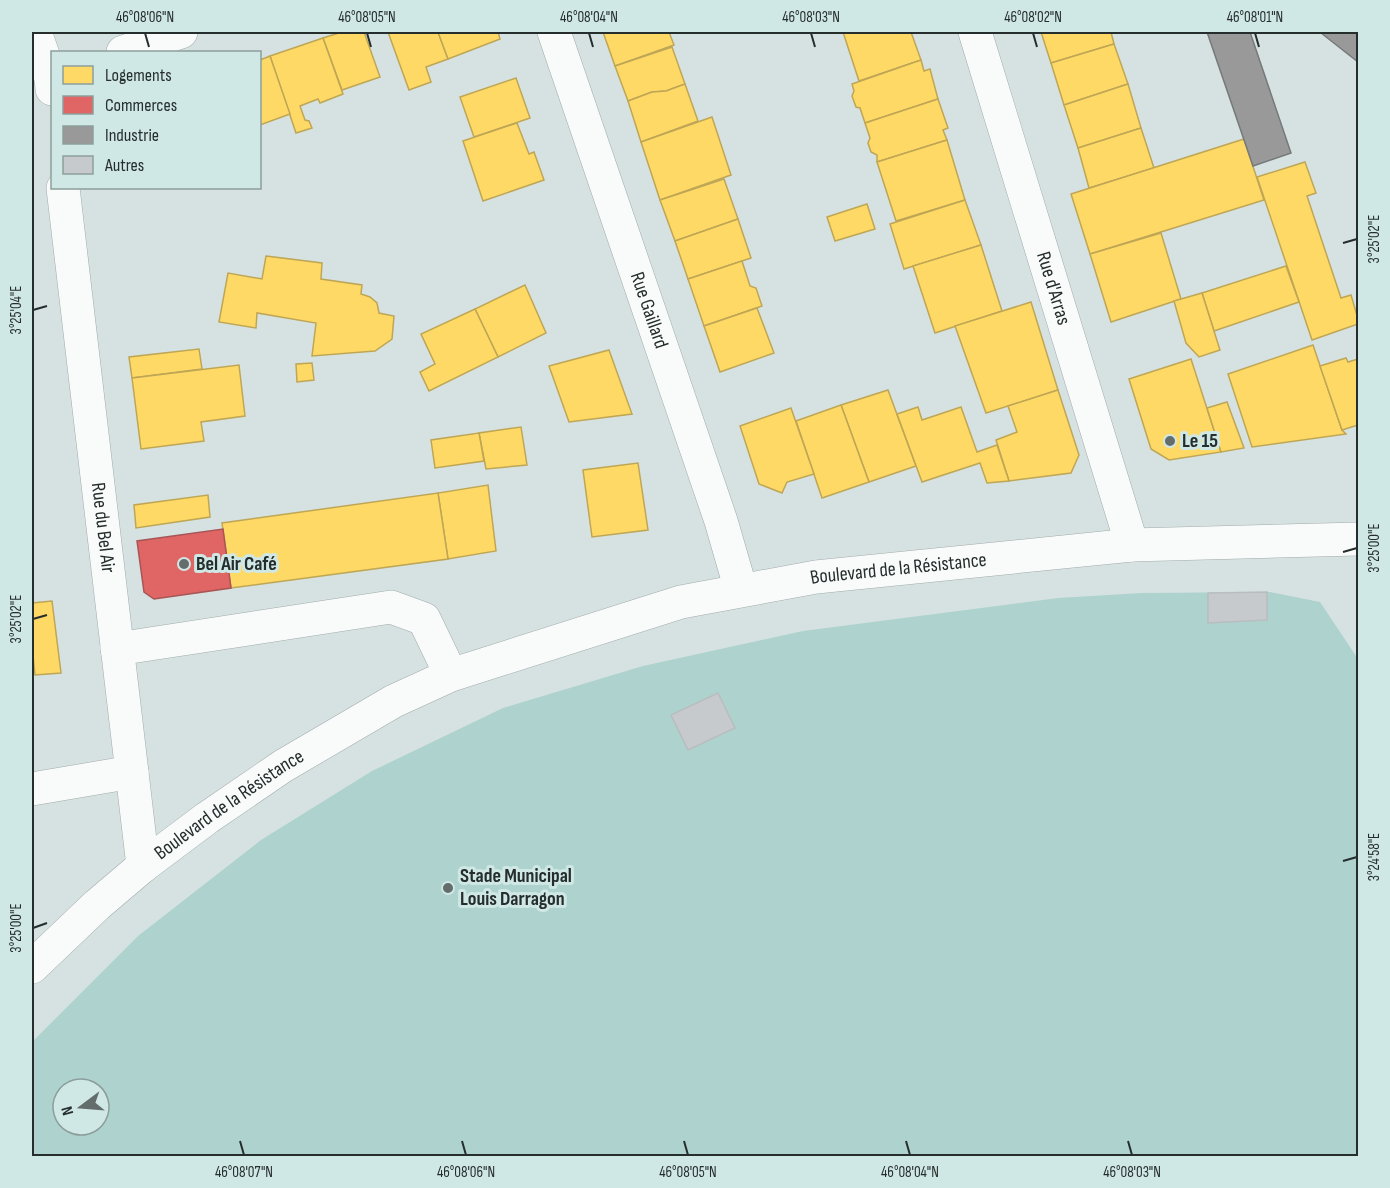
<svg xmlns="http://www.w3.org/2000/svg" width="1390" height="1188" viewBox="0 0 1390 1188" font-family="'Sofia Sans Condensed',sans-serif">
	<style>
		.green { fill: #aed2ce; fill-rule: evenodd }
		.homes { fill: #ffd966; stroke: #bea655; stroke-width: 1.5 }
		.shops { fill: #e06666; stroke: #a85555; stroke-width: 1.5 }
		.industry { fill: #999; stroke: #767979; stroke-width: 1.5 }
		.building { fill: #c6cacc; stroke: #b9bdbf; stroke-width: 1.5 }
		.lines { fill: none; stroke-linecap: round; stroke-linejoin: round }
		.minor-casing { stroke: #a1abaa; stroke-width: 34 }
		.tertiary-casing { stroke: #a1abaa; stroke-width: 34 }
		.minor { stroke: #f9fbfa; stroke-width: 33 }
		.tertiary { stroke: #f9fbfa; stroke-width: 33 }
		.ticks { fill: none; stroke: #252e2d; stroke-width: 2 }
		.poi-dot { fill: #636d6c; stroke: #d0e8e5; stroke-width: 2 }
		.labels { text-anchor: middle; dominant-baseline: central; stroke-width: 6; stroke-linejoin: round; paint-order: stroke }
		.street-label { font-size: 20px; fill: #252e2d; stroke: #d0e8e5 }
		.poi-label { font-size: 20px; font-weight: bold; fill: #252e2d; stroke: #d0e8e5; text-anchor: start }
		.neatline { fill: none; stroke: #252e2d; stroke-width: 2 }
		.ticks-label { font-size: 15px; text-anchor: middle; fill: #252e2d }
	</style>
	<rect width="100%" height="100%" fill="#d6e2e1"/>
	<path class="green" d="M1270 592 1320 602 1358 659V1156H32V1042L138 936 261 840 372 771 503 708 643 666 803 631 1058 598 1141 593ZM63 1089H99V1125H63Z"/>
	<g class="homes">
		<path d="M342 32H364L380 77 342 90 323 38Z"/>
		<path d="M388 32H438L448 59 426 67 431 82 409 90Z"/>
		<path d="M438 32H498L500 39 448 59Z"/>
		<path d="M603 32H669L674 45 615 66Z"/>
		<path d="M843 32H911L921 60 859 81Z"/>
		<path d="M1041 32H1111L1114 44 1051 63Z"/>
		<path d="M323 38 343 94 320 103 318 99 300 106 305 120 309 121 312 128 296 133 270 56Z"/>
		<path d="M1114 44 1128 84 1064 105 1051 63Z"/>
		<path d="M672 47 685 84 666 91 652 92 628 101 615 66Z"/>
		<path d="M270 56 290 114 260 125V60Z"/>
		<path d="M921 60 924 71 930 69 938 99 865 123 860 108 856 107 852 96 854 91 852 84Z"/>
		<path d="M516 78 530 118 474 137 460 97Z"/>
		<path d="M685 84 698 121 641 142 628 101 652 92 666 91Z"/>
		<path d="M1128 84 1141 128 1078 148 1064 105Z"/>
		<path d="M938 99 948 128 943 130 947 140 877 162V155L871 152 868 143 870 138 865 123Z"/>
		<path d="M712 117 731 175 660 200 641 142Z"/>
		<path d="M517 123 529 154 534 152 544 180 483 201 463 141Z"/>
		<path d="M1141 128 1154 168 1089 188 1078 148Z"/>
		<path d="M1244 139 1264 200 1090 254 1071 194Z"/>
		<path d="M947 140 965 200 896 221 877 162Z"/>
		<path d="M1305 162 1316 193 1307 196 1341 298 1351 295 1358 319V324L1312 340 1257 177Z"/>
		<path d="M724 179 738 219 675 241 660 200Z"/>
		<path d="M965 200 981 245 904 269 890 224Z"/>
		<path d="M867 204 875 229 835 241 827 217Z"/>
		<path d="M738 219 751 258 688 279 675 241Z"/>
		<path d="M1161 233 1181 299 1111 322 1090 254Z"/>
		<path d="M981 245 1002 311 935 333 913 266Z"/>
		<path d="M266 256 322 263 321 279 362 285 361 294 370 297 377 303 379 313 394 316 392 339 375 351 312 356 316 323 257 313 256 328 219 322 228 273 262 279Z"/>
		<path d="M742 261 750 286 756 288 762 306 704 326 688 279Z"/>
		<path d="M1286 266 1299 302 1214 331 1202 293Z"/>
		<path d="M525 285 546 333 498 357 475 309Z"/>
		<path d="M1202 293 1220 350 1199 357 1186 343 1174 301Z"/>
		<path d="M1031 302 1058 390 986 413 955 326Z"/>
		<path d="M757 308 774 353 720 372 704 326Z"/>
		<path d="M475 309 498 357 429 391 420 372 435 364 421 334Z"/>
		<path d="M1313 345 1342 430 1346 434 1252 447 1228 374Z"/>
		<path d="M199 349 202 369 132 378 129 357Z"/>
		<path d="M609 350 632 414 569 422 549 366Z"/>
		<path d="M1346 358 1348 362 1358 359V425L1342 430 1320 366Z"/>
		<path d="M1191 359 1221 452 1169 460 1151 449 1129 379Z"/>
		<path d="M312 363 314 380 297 382 296 364Z"/>
		<path d="M239 365 245 416 201 422 204 441 141 449 132 378Z"/>
		<path d="M888 390 916 466 869 482 841 405Z"/>
		<path d="M1058 390 1079 455 1071 473 1009 481 996 440 1017 432 1008 406Z"/>
		<path d="M1227 402 1244 448 1221 452 1207 408Z"/>
		<path d="M841 405 869 482 822 498 796 421Z"/>
		<path d="M918 407 922 420 961 407 977 452 997 445 1009 481 987 483 980 463 922 482 897 414Z"/>
		<path d="M791 408 814 474 787 482 782 493 759 484 740 426Z"/>
		<path d="M521 427 527 465 486 469 479 433Z"/>
		<path d="M479 433 484 461 435 468 431 440Z"/>
		<path d="M638 463 648 530 592 537 583 470Z"/>
		<path d="M488 485 496 551 448 559 438 493Z"/>
		<path d="M438 493 448 559 231 588 222 523Z"/>
		<path d="M208 495 210 517 136 528 134 505Z"/>
		<path d="M52 601 61 673 35 675 32 646V603Z"/>
	</g>
	<path class="shops" d="M223 529 231 588 154 599 144 592 137 541Z"/>
	<g class="industry">
		<path d="M1207 32H1250L1291 153 1253 166Z"/>
		<path d="M1320 32H1358V62L1330 40Z"/>
	</g>
	<g class="building">
		<path d="M1267 592V620L1208 623V593Z"/>
		<path d="M718 693 735 728 688 750 671 715Z"/>
	</g>
	<g class="lines">
		<g class="minor-casing">
			<g id="minor">
				<path d="M35 32 51 78 52 89"/>
				<path id="s1" d="M554 32 721 521 741 590"/>
				<path id="s2" d="M975 32 1132 545"/>
				<path d="M123 52 181 32"/>
				<path id="s3" d="M63 188 143 866"/>
				<path d="M117 649 391 607 424 619 451 675"/>
				<path d="M32 789 132 772"/>
			</g>
		</g>
		<g class="tertiary-casing">
			<g id="tertiary">
				<path id="s4" d="M32 967 97 905 143 866 207 818 283 766 394 701 451 675 681 602 816 577 1132 545 1358 539"/>
			</g>
		</g>
		<use href="#minor" class="minor"/>
		<use href="#tertiary" class="tertiary"/>
	</g>
	<path class="ticks" d="M145 33 149 47M367 33 371 47M589 33 593 47M811 33 815 47M1033 33 1037 47M1255 33 1259 47M1343 243 1357 239M33 310 47 306M1343 552 1357 548M33 619 47 615M1343 861 1357 857M33 928 47 923M240 1141 244 1155M462 1141 466 1155M684 1141 688 1155M906 1141 910 1155M1128 1141 1132 1155"/>
	<g class="poi-dot">
		<circle cx="1170" cy="441" r="6"/>
		<circle cx="184" cy="564" r="6"/>
		<circle cx="448" cy="888" r="6"/>
	</g>
	<g class="labels">
		<g class="street-label">
			<text stroke="none"><textPath href="#s2" startOffset="268">Rue d'Arras</textPath></text>
			<text stroke="none"><textPath href="#s1" startOffset="294">Rue Gaillard</textPath></text>
			<text stroke="none"><textPath href="#s3" startOffset="342">Rue du Bel Air</textPath></text>
			<text stroke="none"><textPath href="#s4" startOffset="975">Boulevard de la Résistance</textPath></text>
			<text stroke="none"><textPath href="#s4" startOffset="256">Boulevard de la Résistance</textPath></text>
		</g>
		<g class="poi-label">
			<text x="1182" y="441">Le 15</text>
			<text x="196" y="564">Bel Air Café</text>
			<text x="460" y="876">Stade Municipal<tspan x="460" dy="23">Louis Darragon</tspan></text>
		</g>
	</g>
	<rect width="1390" height="1188" fill="none" stroke="#d0e8e5" stroke-width="66"/>
	<rect x="51" y="51" width="210" height="138" fill="#d0e8e5" stroke="#8c9e9b" stroke-width="1.5"/>
	<rect x="63" y="66" width="30" height="18" fill="#ffd966" stroke="#8c9e9b" stroke-width="1.5"/>
	<text x="105" y="81" font-size="18" fill="#252e2d">Logements</text>
	<rect x="63" y="96" width="30" height="18" fill="#e06666" stroke="#8c9e9b" stroke-width="1.5"/>
	<text x="105" y="111" font-size="18" fill="#252e2d">Commerces</text>
	<rect x="63" y="126" width="30" height="18" fill="#999999" stroke="#8c9e9b" stroke-width="1.5"/>
	<text x="105" y="141" font-size="18" fill="#252e2d">Industrie</text>
	<rect x="63" y="156" width="30" height="18" fill="#c6cacc" stroke="#8c9e9b" stroke-width="1.5"/>
	<text x="105" y="171" font-size="18" fill="#252e2d">Autres</text>
	<g transform="translate(81 1107) rotate(254)"><circle r="28" fill="#d0e8e5" stroke="#8c9e9b" stroke-width="1.5"/>
	<path d="M0-4.5L10 22L0 15L-10 22Z" fill="#636d6c"/>
	<text y="-9" font-size="16" font-weight="bold" text-anchor="middle" fill="#252e2d">N</text>
	</g>
	<rect x="33" y="33" width="1324" height="1122" class="neatline"/>
	<g class="ticks-label">
		<text x="145" y="22">46°08'06"N</text>
		<text x="367" y="22">46°08'05"N</text>
		<text x="589" y="22">46°08'04"N</text>
		<text x="811" y="22">46°08'03"N</text>
		<text x="1033" y="22">46°08'02"N</text>
		<text x="1255" y="22">46°08'01"N</text>
		<text transform="translate(1374 239) rotate(-90)" y="5">3°25'02"E</text>
		<text transform="translate(16 310) rotate(-90)" y="5">3°25'04"E</text>
		<text transform="translate(1374 548) rotate(-90)" y="5">3°25'00"E</text>
		<text transform="translate(16 619) rotate(-90)" y="5">3°25'02"E</text>
		<text transform="translate(1374 857) rotate(-90)" y="5">3°24'58"E</text>
		<text transform="translate(16 928) rotate(-90)" y="5">3°25'00"E</text>
		<text x="244" y="1177">46°08'07"N</text>
		<text x="466" y="1177">46°08'06"N</text>
		<text x="688" y="1177">46°08'05"N</text>
		<text x="910" y="1177">46°08'04"N</text>
		<text x="1132" y="1177">46°08'03"N</text>
	</g>
</svg>
